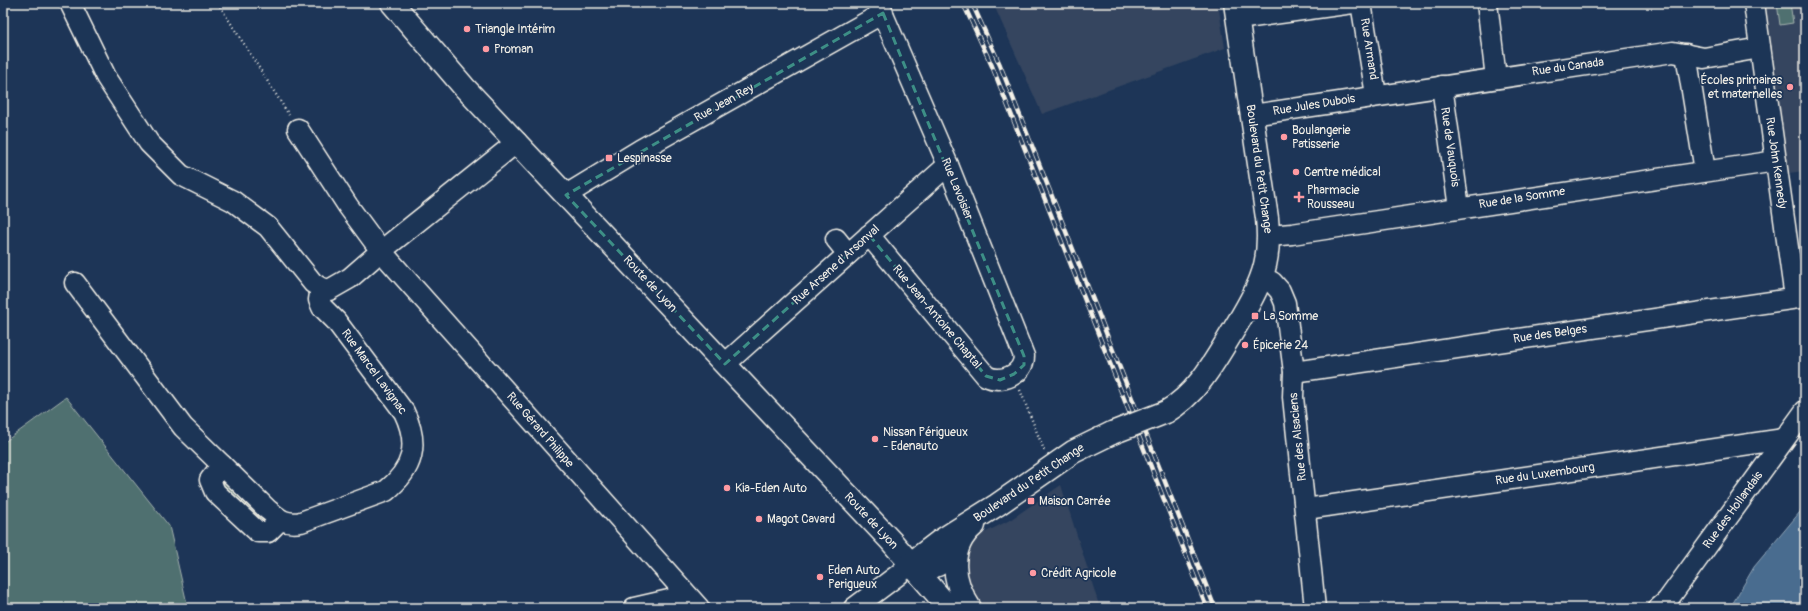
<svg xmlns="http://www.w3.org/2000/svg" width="1808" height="611" viewBox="0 0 1808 611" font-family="Pangolin,sans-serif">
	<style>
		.built { fill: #34455f }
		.green { fill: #4f6f6f; stroke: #a2b0ac }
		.water { fill: #486c8f; stroke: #8da1b3 }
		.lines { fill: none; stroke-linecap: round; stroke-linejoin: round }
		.minor-casing { stroke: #f4f1e8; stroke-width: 23 }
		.major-casing { stroke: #f4f1e8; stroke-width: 25 }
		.path { stroke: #f4f1e8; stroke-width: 2.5; stroke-dasharray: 1 3; stroke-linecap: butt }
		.minor { stroke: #1d3557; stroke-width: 20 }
		.major { stroke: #1d3557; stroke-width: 22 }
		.rail-casing { stroke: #f4f1e8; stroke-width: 4.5 }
		.rail { stroke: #1d3557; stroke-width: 3; stroke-dasharray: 9; stroke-linecap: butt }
		.major-bridge-casing { stroke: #f4f1e8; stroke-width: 25; stroke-linecap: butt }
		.major-bridge { stroke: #1d3557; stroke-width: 22 }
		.marked { fill: none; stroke: #3d8f86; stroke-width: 3; stroke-dasharray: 8 5; stroke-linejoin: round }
		.poi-dot { fill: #ff9aa2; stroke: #1d3557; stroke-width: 1.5 }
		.labels { text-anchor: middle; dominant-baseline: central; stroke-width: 3.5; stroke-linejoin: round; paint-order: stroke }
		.poi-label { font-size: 12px; fill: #f4f1e8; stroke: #1d3557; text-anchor: start }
		.street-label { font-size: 12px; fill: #f4f1e8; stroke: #1d3557 }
	</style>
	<rect width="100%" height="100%" fill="#1d3557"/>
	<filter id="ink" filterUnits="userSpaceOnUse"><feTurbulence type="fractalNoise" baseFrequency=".025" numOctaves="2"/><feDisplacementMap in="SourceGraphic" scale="8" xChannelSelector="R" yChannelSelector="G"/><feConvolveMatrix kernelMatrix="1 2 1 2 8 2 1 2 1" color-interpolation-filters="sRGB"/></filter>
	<g filter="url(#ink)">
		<g class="built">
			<path d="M993 3H1218L1225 48 1042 114Z"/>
			<path d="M1764 3H1805V171L1788 173Z"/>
			<path d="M1061 485 1100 608H983L967 579 966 566 968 554 972 544 978 536 1010 520Z"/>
		</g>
		<g class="green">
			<path d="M1777 3H1790L1793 23 1780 25Z"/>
			<path d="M66 397 169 526 188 608H3V443Z"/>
			<path d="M225 476 267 519 265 524 259 525 218 480Z"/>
		</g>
		<path class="water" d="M1805 506V608H1730L1754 567Z"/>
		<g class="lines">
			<g class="minor-casing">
				<g id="minor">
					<path d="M70 3 106 77 149 143 181 175 233 201 268 227 313 283 321 288 329 290 350 278 381 251 517 142"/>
					<path d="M1361 3 1376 95"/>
					<path d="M1487 3 1496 78"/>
					<path d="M1754 3 1795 298"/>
					<path d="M1238 19 1353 3"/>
					<path d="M1686 54 1705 171"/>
					<path d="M1442 86 1459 208"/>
					<path d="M1252 115 1673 52 1704 58 1760 48"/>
					<path d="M298 129 348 206 381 251 699 608"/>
					<path d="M566 195 640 150 883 13"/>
					<path d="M869 235 986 376C1001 384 1024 375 1024 356L948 165 878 3"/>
					<path d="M1269 236 1292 234 1776 161"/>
					<path d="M836 239 848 254"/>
					<path d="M1262 277 1272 282 1280 291 1285 303 1294 372 1293 397 1315 608"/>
					<path d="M75 283 183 427 267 509C279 519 285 525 301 522L386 491C413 469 420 445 404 412L336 321 322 307 319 300 321 288"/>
					<path d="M725 364 948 165"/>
					<path d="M1294 372 1805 297"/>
					<path d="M222 465 210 480 215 492 258 532H268L280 520"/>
					<path d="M1306 509 1784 439"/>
					<path d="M634 608 669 600 684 593"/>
					<path d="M854 608 898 575 910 564"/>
					<path d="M1659 608 1667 601 1805 411"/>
				</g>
			</g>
			<g class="major-casing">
				<g id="major">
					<path d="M392 3 464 87 891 541 949 608"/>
					<path d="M1166 412C1198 393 1214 362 1233 331 1243 314 1254 297 1261 278 1269 258 1269 238 1267 218L1235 3"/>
					<path d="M910 564 940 541 997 505 1073 452 1112 433"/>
					<path d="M910 564C931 571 939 567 955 552"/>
					<path d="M970 608C952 581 947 548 974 525"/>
				</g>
			</g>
			<g class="path">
				<path d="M218 3 289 115"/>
				<path d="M1020 390 1044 450H1046"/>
			</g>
			<use href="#minor" class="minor"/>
			<use href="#major" class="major"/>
			<g class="rail-casing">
				<g id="rail">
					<path d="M963 3 992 66 1207 608"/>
					<path d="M972 3 1000 65 1215 608"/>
				</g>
			</g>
			<use href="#rail" class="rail"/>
			<g class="major-bridge-casing">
				<path id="major-bridge" d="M1112 433 1166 412"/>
			</g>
			<use href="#major-bridge" class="major-bridge"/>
		</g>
	</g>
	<path class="marked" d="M883 13 1024 356V365L1014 374 1000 380 986 376 869 235 725 364 566 195Z"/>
	<g class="poi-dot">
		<circle cx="467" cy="29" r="4"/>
		<circle cx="486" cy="49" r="4"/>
		<circle cx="1790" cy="87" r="4"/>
		<circle cx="1284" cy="137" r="4"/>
		<rect x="605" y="154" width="8" height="8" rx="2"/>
		<circle cx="1296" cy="172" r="4"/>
		<path d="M1297 191h4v4h4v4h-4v4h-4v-4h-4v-4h4z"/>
		<rect x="1251" y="312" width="8" height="8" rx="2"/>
		<circle cx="1245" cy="345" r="4"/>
		<circle cx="875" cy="439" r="4"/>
		<circle cx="727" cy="488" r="4"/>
		<rect x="1027" y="497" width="8" height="8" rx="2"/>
		<circle cx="759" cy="519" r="4"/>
		<circle cx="1033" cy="573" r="4"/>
		<circle cx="820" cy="577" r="4"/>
	</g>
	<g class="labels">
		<g class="poi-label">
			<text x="475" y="29">Triangle Intérim</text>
			<text x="494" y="49">Proman</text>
			<text x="1782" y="80" text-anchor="end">Écoles primaires<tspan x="1782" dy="14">et maternelles</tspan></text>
			<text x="1292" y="130">Boulangerie<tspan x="1292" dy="14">Patisserie</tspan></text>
			<text x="617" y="158">Lespinasse</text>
			<text x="1304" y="172">Centre médical</text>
			<text x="1307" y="190">Pharmacie<tspan x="1307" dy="14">Rousseau</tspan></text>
			<text x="1263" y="316">La Somme</text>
			<text x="1253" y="345">Épicerie 24</text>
			<text x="883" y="432">Nissan Périgueux<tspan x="883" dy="14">- Edenauto</tspan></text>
			<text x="735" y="488">Kia-Eden Auto</text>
			<text x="1039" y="501">Maison Carrée</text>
			<text x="767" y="519">Magot Cavard</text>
			<text x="828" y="570">Eden Auto<tspan x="828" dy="14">Perigueux</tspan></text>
			<text x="1041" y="573">Crédit Agricole</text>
		</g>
		<g class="street-label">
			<text transform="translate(1369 49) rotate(81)">Rue Armand</text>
			<text transform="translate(1568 67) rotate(-8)">Rue du Canada</text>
			<text transform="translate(724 103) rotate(-29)">Rue Jean Rey</text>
			<text transform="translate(1314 105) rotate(-9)">Rue Jules Dubois</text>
			<text transform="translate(1450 147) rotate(82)">Rue de Vauquois</text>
			<text transform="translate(1776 163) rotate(82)">Rue John Kennedy</text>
			<text transform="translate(1259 169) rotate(82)">Boulevard du Petit Change</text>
			<text transform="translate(957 189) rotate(68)">Rue Lavoisier</text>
			<text transform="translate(1522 198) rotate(-9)">Rue de la Somme</text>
			<text transform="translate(836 265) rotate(-42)">Rue Arsene d'Arsonval</text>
			<text transform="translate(650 284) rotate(47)">Route de Lyon</text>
			<text transform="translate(937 317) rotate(50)">Rue Jean-Antoine Chaptal</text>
			<text transform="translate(1550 334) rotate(-8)">Rue des Belges</text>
			<text transform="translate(374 372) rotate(54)">Rue Marcel Lavignac</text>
			<text transform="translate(540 430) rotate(49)">Rue Gérard Philippe</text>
			<text transform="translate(1298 437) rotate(-96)">Rue des Alsaciens</text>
			<text transform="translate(1545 474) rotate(-8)">Rue du Luxembourg</text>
			<text transform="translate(1029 483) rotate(-34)">Boulevard du Petit Change</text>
			<text transform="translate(1733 510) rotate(-54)">Rue des Hollandais</text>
			<text transform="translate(871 521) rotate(47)">Route de Lyon</text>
		</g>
	</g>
	<rect width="1808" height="611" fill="none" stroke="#1d3557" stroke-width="16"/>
	<rect x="8" y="8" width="1792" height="595" fill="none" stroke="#f4f1e8" stroke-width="1.5" filter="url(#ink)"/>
</svg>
